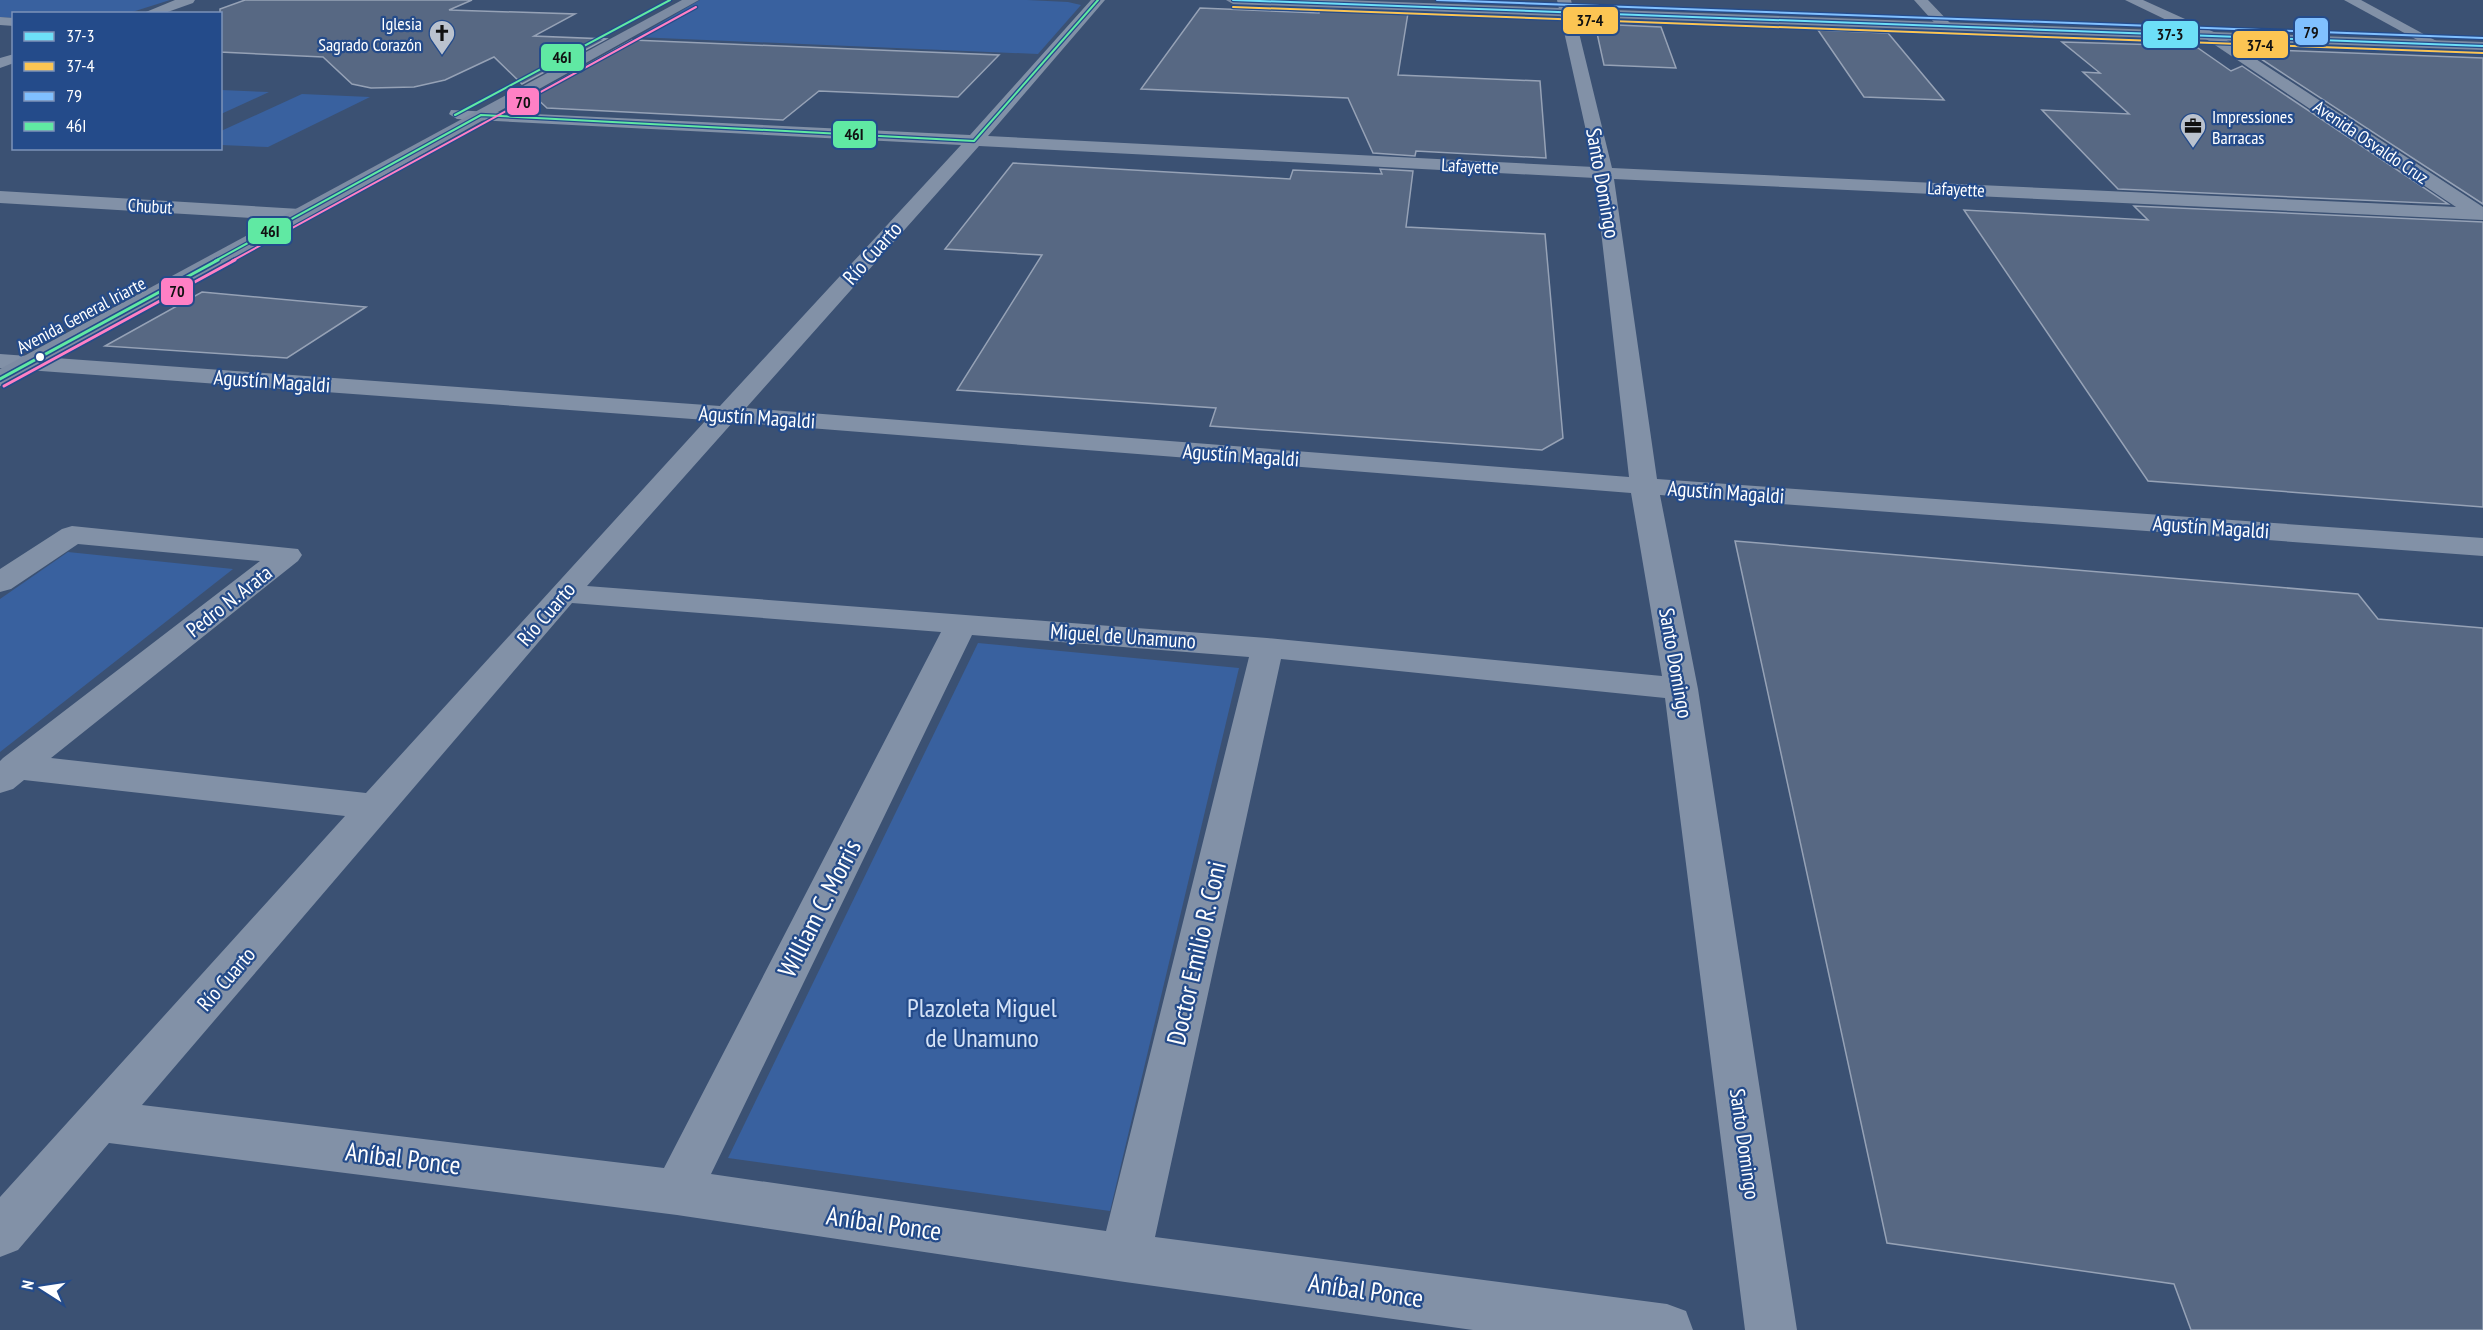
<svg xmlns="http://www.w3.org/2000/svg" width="2483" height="1330" viewBox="0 0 2483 1330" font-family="'PT Sans Narrow',sans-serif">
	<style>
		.green { fill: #39619f }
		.building { fill: #576883; stroke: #96a2b6; stroke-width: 1.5 }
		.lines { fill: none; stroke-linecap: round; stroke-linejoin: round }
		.street { fill: #8291a7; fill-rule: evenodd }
		.secondary { fill: #7d8ca3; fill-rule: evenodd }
		.bus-1-casing { stroke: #244b8a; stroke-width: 4.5 }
		.bus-2-casing { stroke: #244b8a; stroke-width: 4.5 }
		.bus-3-casing { stroke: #244b8a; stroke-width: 4.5 }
		.bus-4-far1-casing { stroke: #244b8a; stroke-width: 4.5 }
		.bus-4-casing { stroke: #244b8a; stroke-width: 6 }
		.bus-5-far1-casing { stroke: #244b8a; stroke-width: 4.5 }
		.bus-5-casing { stroke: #244b8a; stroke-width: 6 }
		.bus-1 { stroke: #6ddff8; stroke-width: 2 }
		.bus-2 { stroke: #fcc553; stroke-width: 2 }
		.bus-3 { stroke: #80c0ff; stroke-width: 2 }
		.bus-4-far1 { stroke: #60e9a3; stroke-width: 2 }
		.bus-4 { stroke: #60e9a3; stroke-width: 3 }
		.bus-5-far1 { stroke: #ff80c5; stroke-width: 2 }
		.bus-5 { stroke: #ff80c5; stroke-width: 3 }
		.bus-dot { fill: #fff; stroke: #244b8a; stroke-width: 2 }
		.labels { text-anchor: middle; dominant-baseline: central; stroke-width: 4.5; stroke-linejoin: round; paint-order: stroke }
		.far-poi-label { font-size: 18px; fill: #fff; stroke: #244b8a; text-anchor: end }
		.far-street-label { font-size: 18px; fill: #fff; stroke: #244b8a }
		.street-label { font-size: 21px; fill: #fff; stroke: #244b8a }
		.near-street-label { font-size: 26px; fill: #fff; stroke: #244b8a }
		.near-park-label { font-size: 26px; fill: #d5e3f7; stroke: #244b8a }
		.line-badge { stroke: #244b8a; stroke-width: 2 }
		.pale-badge-label { font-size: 16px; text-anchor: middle; font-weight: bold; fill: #111 }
	</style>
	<rect width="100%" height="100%" fill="#3b5173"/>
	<g class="green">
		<path d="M0 0H170L129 13 14 14 13 18 0 17Z"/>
		<path d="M700 0H1027L1068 2 1081 5 1038 54 636 37Z"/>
		<path d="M221 90 269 92 221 114Z"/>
		<path d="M302 94 370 97 268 147 221 145V131Z"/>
		<path d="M68 552 233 569 0 752V599Z"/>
		<path d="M978 643 1239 668 1110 1211 728 1158Z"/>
	</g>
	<g class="building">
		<path d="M245 0H472L449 10 575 14 534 36 606 39 522 84 494 57 445 80 414 87 371 88 352 84 323 57 220 52V9Z"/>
		<path d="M1200 8 1319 13V9L1408 13 1398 75 1540 81 1546 158 1416 151 1415 156 1373 153 1348 98 1141 89Z"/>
		<path d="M1595 24 1661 27 1676 68 1604 65Z"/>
		<path d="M1818 30 1888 33 1944 100 1864 97Z"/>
		<path d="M632 40 999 55 958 97 819 91 783 120 547 108 533 95Z"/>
		<path d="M2062 42 2195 46 2231 71 2242 66 2448 204 2118 189 2042 110 2129 114 2083 72 2100 73Z"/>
		<path d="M2273 50 2483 58V204L2258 57Z"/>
		<path d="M1013 163 1290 179 1293 170 1382 174 1380 169 1413 171 1406 227 1545 234 1563 438 1542 450 1210 426 1216 408 957 390 1042 255 945 249Z"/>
		<path d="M2134 206 2483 222V507L2148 481 1964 210 2148 220Z"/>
		<path d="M202 292 366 307 287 358 105 346Z"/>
		<path d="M1735 541 2358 594 2378 619 2483 628V1330H2191L2174 1284 1887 1243Z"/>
	</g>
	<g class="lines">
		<g class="street">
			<path d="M175 0H195L193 3 162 14H141Z"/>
			<path d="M1091 0H1105L988 136 1594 167 1557 0H1571L1612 168 2456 207 2206 39 2125 0H2143L2216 33 2483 207V220L1614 179 1657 479 2483 538V556L1660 495 1698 689 1797 1330H1745L1665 698 1281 659 1155 1237 1667 1304 1686 1311 1693 1330H1473L1125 1282 677 1215 109 1143 18 1250 0 1257V1197L345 816 24 780 13 789 0 793V761L3 758 260 561 78 544 11 589 0 592V569L62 529 72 526 298 549 302 555 298 561 51 758 366 793 706 420 0 368V354L720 406 961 145 457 119 449 114 451 110 970 135ZM979 146 1595 178 1629 477 746 408ZM733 422 1631 493 1662 676 1267 638 587 586ZM572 603 941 632 664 1168 142 1105ZM972 635 1249 657 1106 1231 711 1174Z"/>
			<path d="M1914 0H1928L1950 23 1952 26 1950 29H1940Z"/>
			<path d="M2344 0H2361L2442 44 2435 48 2430 47Z"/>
			<path d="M0 17 14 18V26L0 25Z"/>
			<path d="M14 54V63L0 68V58Z"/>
			<path d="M0 191 300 209 307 211 310 215 307 219 300 221 0 203Z"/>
		</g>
		<g class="secondary">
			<path d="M682 0H699L9 384 0 386V369Z"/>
			<path d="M1226 0H1342L2483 42V50L1233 4Z"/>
		</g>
		<g class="bus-1-casing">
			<path id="bus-1" d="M1233 0 2483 46"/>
		</g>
		<g class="bus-2-casing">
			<path id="bus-2" d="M1233 7 2483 53"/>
		</g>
		<g class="bus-3-casing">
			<path id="bus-3" d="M1437 0 2483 38"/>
		</g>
		<g class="bus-4-far1-casing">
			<g id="bus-4-far1">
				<path d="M455 115 670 0"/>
				<path d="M215 261 481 115 974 141 1098 0"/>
			</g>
		</g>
		<g class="bus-4-casing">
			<path id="bus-4" d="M0 379 218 260"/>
		</g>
		<g class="bus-5-far1-casing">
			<path id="bus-5-far1" d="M232 261 696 7"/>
		</g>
		<g class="bus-5-casing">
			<path id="bus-5" d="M4 386 235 260"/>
		</g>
		<use href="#bus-1" class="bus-1"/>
		<use href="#bus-2" class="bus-2"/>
		<use href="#bus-3" class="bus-3"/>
		<use href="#bus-4-far1" class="bus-4-far1"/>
		<use href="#bus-4" class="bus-4"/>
		<use href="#bus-5-far1" class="bus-5-far1"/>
		<use href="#bus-5" class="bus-5"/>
	</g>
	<defs>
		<g id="church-pin" transform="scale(1.35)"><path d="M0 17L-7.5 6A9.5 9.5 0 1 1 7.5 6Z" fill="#bac2ce" stroke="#244b8a"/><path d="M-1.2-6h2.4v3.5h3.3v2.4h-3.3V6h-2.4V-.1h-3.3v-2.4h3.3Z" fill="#111"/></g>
		<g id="office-pin" transform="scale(1.35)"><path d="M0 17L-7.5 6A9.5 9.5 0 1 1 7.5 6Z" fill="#bac2ce" stroke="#244b8a"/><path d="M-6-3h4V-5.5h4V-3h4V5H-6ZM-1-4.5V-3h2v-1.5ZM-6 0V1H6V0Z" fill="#111"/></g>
	</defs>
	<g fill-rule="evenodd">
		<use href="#church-pin" x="442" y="33"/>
		<use href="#office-pin" x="2193" y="126"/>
	</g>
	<circle class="bus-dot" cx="40" cy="357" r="5"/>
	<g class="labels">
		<g class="far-poi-label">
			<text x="422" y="23">Iglesia<tspan x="422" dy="21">Sagrado Corazón</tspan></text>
			<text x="2212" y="116" text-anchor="start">Impressiones<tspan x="2212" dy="21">Barracas</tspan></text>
		</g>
		<g class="far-street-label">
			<text transform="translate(2371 142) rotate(34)">Avenida Osvaldo Cruz</text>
			<text transform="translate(1470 166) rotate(3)">Lafayette</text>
			<text transform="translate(1956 189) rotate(3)">Lafayette</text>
			<text transform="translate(150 206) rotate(3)">Chubut</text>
			<text transform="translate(81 315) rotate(-28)">Avenida General Iriarte</text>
		</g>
		<g class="street-label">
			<text transform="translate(1603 183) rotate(80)">Santo Domingo</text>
			<text transform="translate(872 253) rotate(-48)">Río Cuarto</text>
			<text transform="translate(272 381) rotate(4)">Agustín Magaldi</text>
			<text transform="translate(757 417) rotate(4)">Agustín Magaldi</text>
			<text transform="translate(1241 455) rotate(4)">Agustín Magaldi</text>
			<text transform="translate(1726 492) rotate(4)">Agustín Magaldi</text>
			<text transform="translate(2211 527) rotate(4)">Agustín Magaldi</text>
			<text transform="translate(229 601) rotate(-38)">Pedro N. Arata</text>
			<text transform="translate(546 614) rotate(-49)">Río Cuarto</text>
			<text transform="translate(1123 636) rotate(4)">Miguel de Unamuno</text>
			<text transform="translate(1676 663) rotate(80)">Santo Domingo</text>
			<text transform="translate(226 979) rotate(-49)">Río Cuarto</text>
			<text transform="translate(1745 1144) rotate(82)">Santo Domingo</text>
		</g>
		<g class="near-street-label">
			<text transform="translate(819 908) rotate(-63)">William C. Morris</text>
			<text transform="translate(1196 953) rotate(-77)">Doctor Emilio R. Coni</text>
			<text transform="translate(403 1158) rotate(7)">Aníbal Ponce</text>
			<text transform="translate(884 1223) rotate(8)">Aníbal Ponce</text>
			<text transform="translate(1366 1290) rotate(8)">Aníbal Ponce</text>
		</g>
		<g class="near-park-label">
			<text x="982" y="1007">Plazoleta Miguel<tspan x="982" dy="30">de Unamuno</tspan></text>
		</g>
	</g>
	<g class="line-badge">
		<rect x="1562" y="6" width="57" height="29" rx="6" fill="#fcc553"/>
		<rect x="2294" y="17" width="35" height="29" rx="6" fill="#80c0ff"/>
		<rect x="2142" y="20" width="57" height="29" rx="6" fill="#6ddff8"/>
		<rect x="2232" y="30" width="57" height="29" rx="6" fill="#fcc553"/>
		<rect x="540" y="43" width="45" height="29" rx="6" fill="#60e9a3"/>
		<rect x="506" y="87" width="34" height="29" rx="6" fill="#ff80c5"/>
		<rect x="832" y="120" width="45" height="29" rx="6" fill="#60e9a3"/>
		<rect x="247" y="217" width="45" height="28" rx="6" fill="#60e9a3"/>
		<rect x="160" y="277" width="34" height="29" rx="6" fill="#ff80c5"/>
	</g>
	<g class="pale-badge-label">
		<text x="1590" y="26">37-4</text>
		<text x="2311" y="38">79</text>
		<text x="2170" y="40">37-3</text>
		<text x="2260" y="51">37-4</text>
		<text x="562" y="63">46I</text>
		<text x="523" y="108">70</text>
		<text x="854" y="140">46I</text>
		<text x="270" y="237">46I</text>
		<text x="177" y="297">70</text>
	</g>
	<rect x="12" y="12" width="210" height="138" fill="#244b8a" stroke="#7c93b9" stroke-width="1.5"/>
	<rect x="24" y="32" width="30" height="9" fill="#6ddff8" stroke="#7c93b9" stroke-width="1.5"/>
	<text x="66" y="42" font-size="18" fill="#ffffff">37-3</text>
	<rect x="24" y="62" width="30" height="9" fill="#fcc553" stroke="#7c93b9" stroke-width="1.5"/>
	<text x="66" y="72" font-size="18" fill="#ffffff">37-4</text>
	<rect x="24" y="92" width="30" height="9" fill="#80c0ff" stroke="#7c93b9" stroke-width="1.5"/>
	<text x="66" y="102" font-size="18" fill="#ffffff">79</text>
	<rect x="24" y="122" width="30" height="9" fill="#60e9a3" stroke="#7c93b9" stroke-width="1.5"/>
	<text x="66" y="132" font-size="18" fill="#ffffff">46I</text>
	<g transform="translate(42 1288) rotate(282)" stroke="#244b8a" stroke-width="4.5" paint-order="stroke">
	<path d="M0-4.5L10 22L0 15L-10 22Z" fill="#ffffff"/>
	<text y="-9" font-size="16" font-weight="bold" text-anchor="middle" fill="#ffffff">N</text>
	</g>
</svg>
